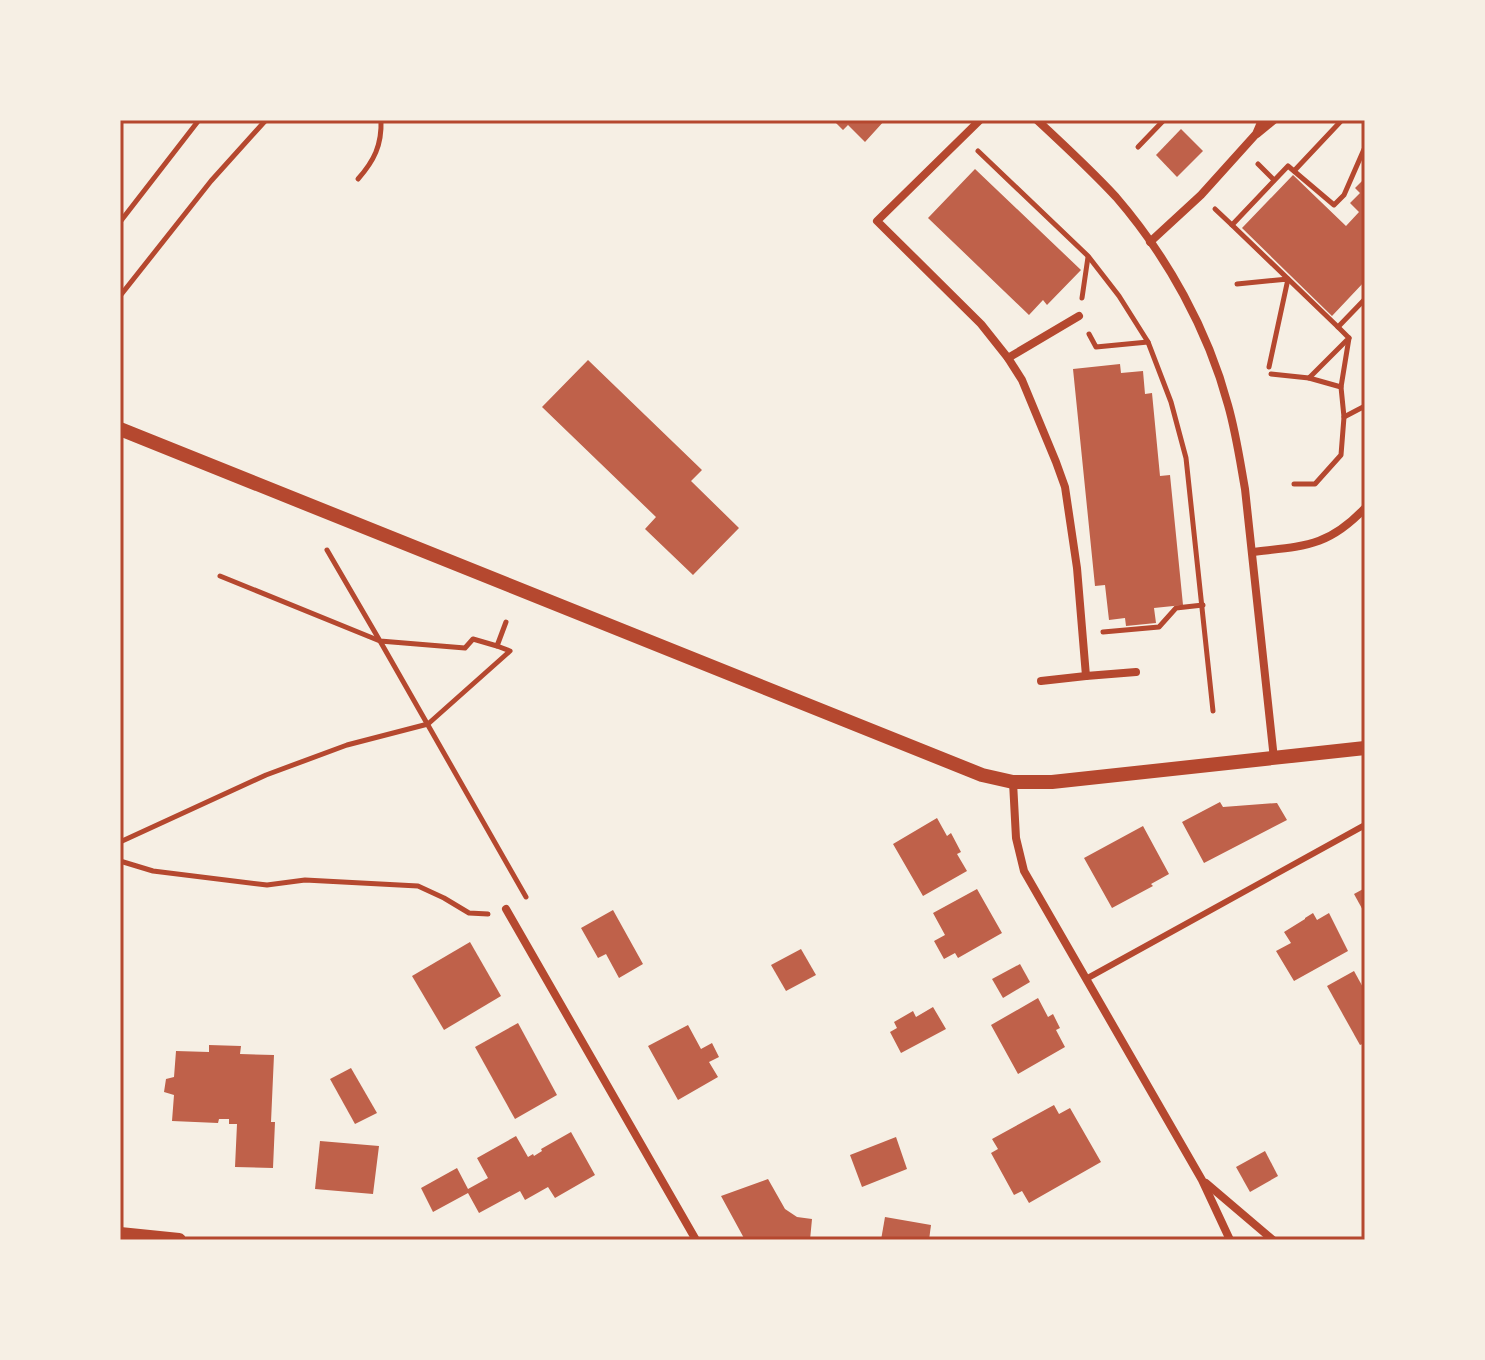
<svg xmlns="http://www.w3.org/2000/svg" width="1485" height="1360" viewBox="0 0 1485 1360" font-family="'DejaVu Sans',sans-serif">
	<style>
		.building { fill: #bf614a }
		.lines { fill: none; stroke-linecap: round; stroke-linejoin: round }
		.path { stroke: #b5482f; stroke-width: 5 }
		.service { stroke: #b5482f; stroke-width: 6 }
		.minor { stroke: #b5482f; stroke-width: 8 }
		.tertiary { stroke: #b5482f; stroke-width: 14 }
		.neatline { fill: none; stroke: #b5482f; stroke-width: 3 }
	</style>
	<rect width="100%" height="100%" fill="#f6efe4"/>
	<g class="building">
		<path d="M833 120H885L865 142 848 125 843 130Z"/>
		<path d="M1181 129 1203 151 1177 177 1156 155Z"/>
		<path d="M975 169 1081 270 1047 305 1043 300 1029 315 928 218Z"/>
		<path d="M1293 175 1346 226 1359 212 1350 203 1360 193 1355 188 1365 178V281L1332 316 1242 228Z"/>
		<path d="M588 360 702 470 691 481 739 528 693 575 645 529 656 517 542 407Z"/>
		<path d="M1120 364 1121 373 1143 371 1145 394 1152 393 1160 476 1170 475 1183 605 1154 608 1156 623 1126 626 1125 618 1109 620 1105 585 1095 586 1073 369Z"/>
		<path d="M1220 802 1223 807 1277 803 1287 820 1204 863 1182 822Z"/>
		<path d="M937 818 947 836 951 833 961 852 957 854 967 871 923 896 893 844Z"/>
		<path d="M1143 826 1169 874 1151 884 1153 886 1112 908 1084 858Z"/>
		<path d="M1365 888V914L1354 894Z"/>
		<path d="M977 889 1002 933 958 958 955 953 944 959 934 941 945 935 933 913Z"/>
		<path d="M613 910 643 964 619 978 606 954 598 958 581 928Z"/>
		<path d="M1313 913 1317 920 1329 913 1348 951 1294 981 1276 951 1291 943 1284 932 1305 919V918Z"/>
		<path d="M470 942 501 996 444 1030 412 976Z"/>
		<path d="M801 949 816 975 786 991 771 965Z"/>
		<path d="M1020 964 1030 982 1003 998 992 979Z"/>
		<path d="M1354 971 1365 991V1043L1360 1045 1327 986Z"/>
		<path d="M1038 998 1048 1017 1053 1014 1060 1028 1056 1030 1065 1047 1018 1074 991 1025Z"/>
		<path d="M933 1007 946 1029 901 1053 890 1032 897 1028 894 1022 913 1011 916 1017Z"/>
		<path d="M518 1023 557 1095 515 1119 475 1047Z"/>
		<path d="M688 1025 701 1049 712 1043 719 1057 709 1062 718 1077 678 1100 648 1046Z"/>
		<path d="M209 1045 241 1046 240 1054 274 1055 271 1122H275L273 1168 235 1167 237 1124H229V1119H219L218 1123 172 1121 174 1095 164 1092 166 1079 174 1077 176 1051 209 1052Z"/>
		<path d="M351 1068 377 1113 355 1124 330 1079Z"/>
		<path d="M1054 1105 1059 1114 1070 1108 1101 1162 1029 1203 1022 1191 1014 1195 991 1153 998 1149 992 1139Z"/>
		<path d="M571 1132 595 1175 555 1198 548 1187 525 1200 520 1191 479 1213 468 1193 433 1212 421 1188 457 1168 468 1189 488 1178 477 1158 516 1136 528 1157 533 1154 534 1156 542 1151 541 1149Z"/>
		<path d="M896 1137 907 1169 862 1187 850 1155Z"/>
		<path d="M320 1141 379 1146 373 1194 315 1189Z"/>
		<path d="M1265 1151 1278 1176 1250 1192 1236 1167Z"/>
		<path d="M768 1179 785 1209 797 1217 812 1219 810 1240H745L721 1196Z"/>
		<path d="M885 1217 931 1225 929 1240H881Z"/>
	</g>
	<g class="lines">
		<g class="path">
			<path d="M1138 147 1164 120"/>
			<path d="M1365 147 1344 195 1334 205 1288 166 1232 225 1338 327 1365 299"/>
			<path d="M978 151 1088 256 1119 296 1148 342 1171 402 1186 458 1213 711"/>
			<path d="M1258 164 1274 180"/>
			<path d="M1294 171 1342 120"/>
			<path d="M358 179C374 161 382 145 381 120"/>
			<path d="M1215 209 1232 225"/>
			<path d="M120 222 199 120"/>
			<path d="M1237 284 1288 279 1269 367"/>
			<path d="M120 296 211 181 266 120"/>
			<path d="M1082 298 1088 257"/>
			<path d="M1089 334 1096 347 1148 342"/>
			<path d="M1271 374 1309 378 1349 338 1338 327"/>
			<path d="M1309 378 1341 387"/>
			<path d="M1344 417 1365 406"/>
			<path d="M1294 484H1315L1341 455 1344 417 1341 387 1349 338"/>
			<path d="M327 550 380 641 465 648 473 639 497 646 506 622"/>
			<path d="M220 576 380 641 526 897"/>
			<path d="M1103 632 1159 627 1176 608 1203 605"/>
			<path d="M120 842 266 775 347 745 428 724 510 651 497 646"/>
			<path d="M120 861 153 871 267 885 305 880 418 886 444 898 469 913 488 914"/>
		</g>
		<path class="service" d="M1086 979 1365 825"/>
		<g class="minor">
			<path d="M980 120 877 221 981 324 1008 358 1022 380 1056 462 1065 487 1077 568 1086 676 1136 672"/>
			<path d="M1037 120C1064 145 1091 170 1116 197 1167 256 1208 330 1228 405 1236 433 1240 461 1245 489L1274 759"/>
			<path d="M1257 134 1274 120"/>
			<path d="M1150 242 1201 195 1256 134 1262 120"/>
			<path d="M1008 358 1079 316"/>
			<path d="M1252 552C1303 546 1327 548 1365 508"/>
			<path d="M1041 681 1086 676"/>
			<path d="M1013 782 1016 838 1024 871 1202 1180 1230 1240"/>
			<path d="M506 909 696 1240"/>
			<path d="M1206 1183 1273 1240"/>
		</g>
		<g class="tertiary">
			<path d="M120 429 982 775 1013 782H1052L1365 748"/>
			<path d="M120 1234 179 1240"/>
		</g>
	</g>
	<rect width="1485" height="1360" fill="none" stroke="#f6efe4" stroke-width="244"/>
	<rect x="122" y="122" width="1241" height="1116" class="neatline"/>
</svg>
